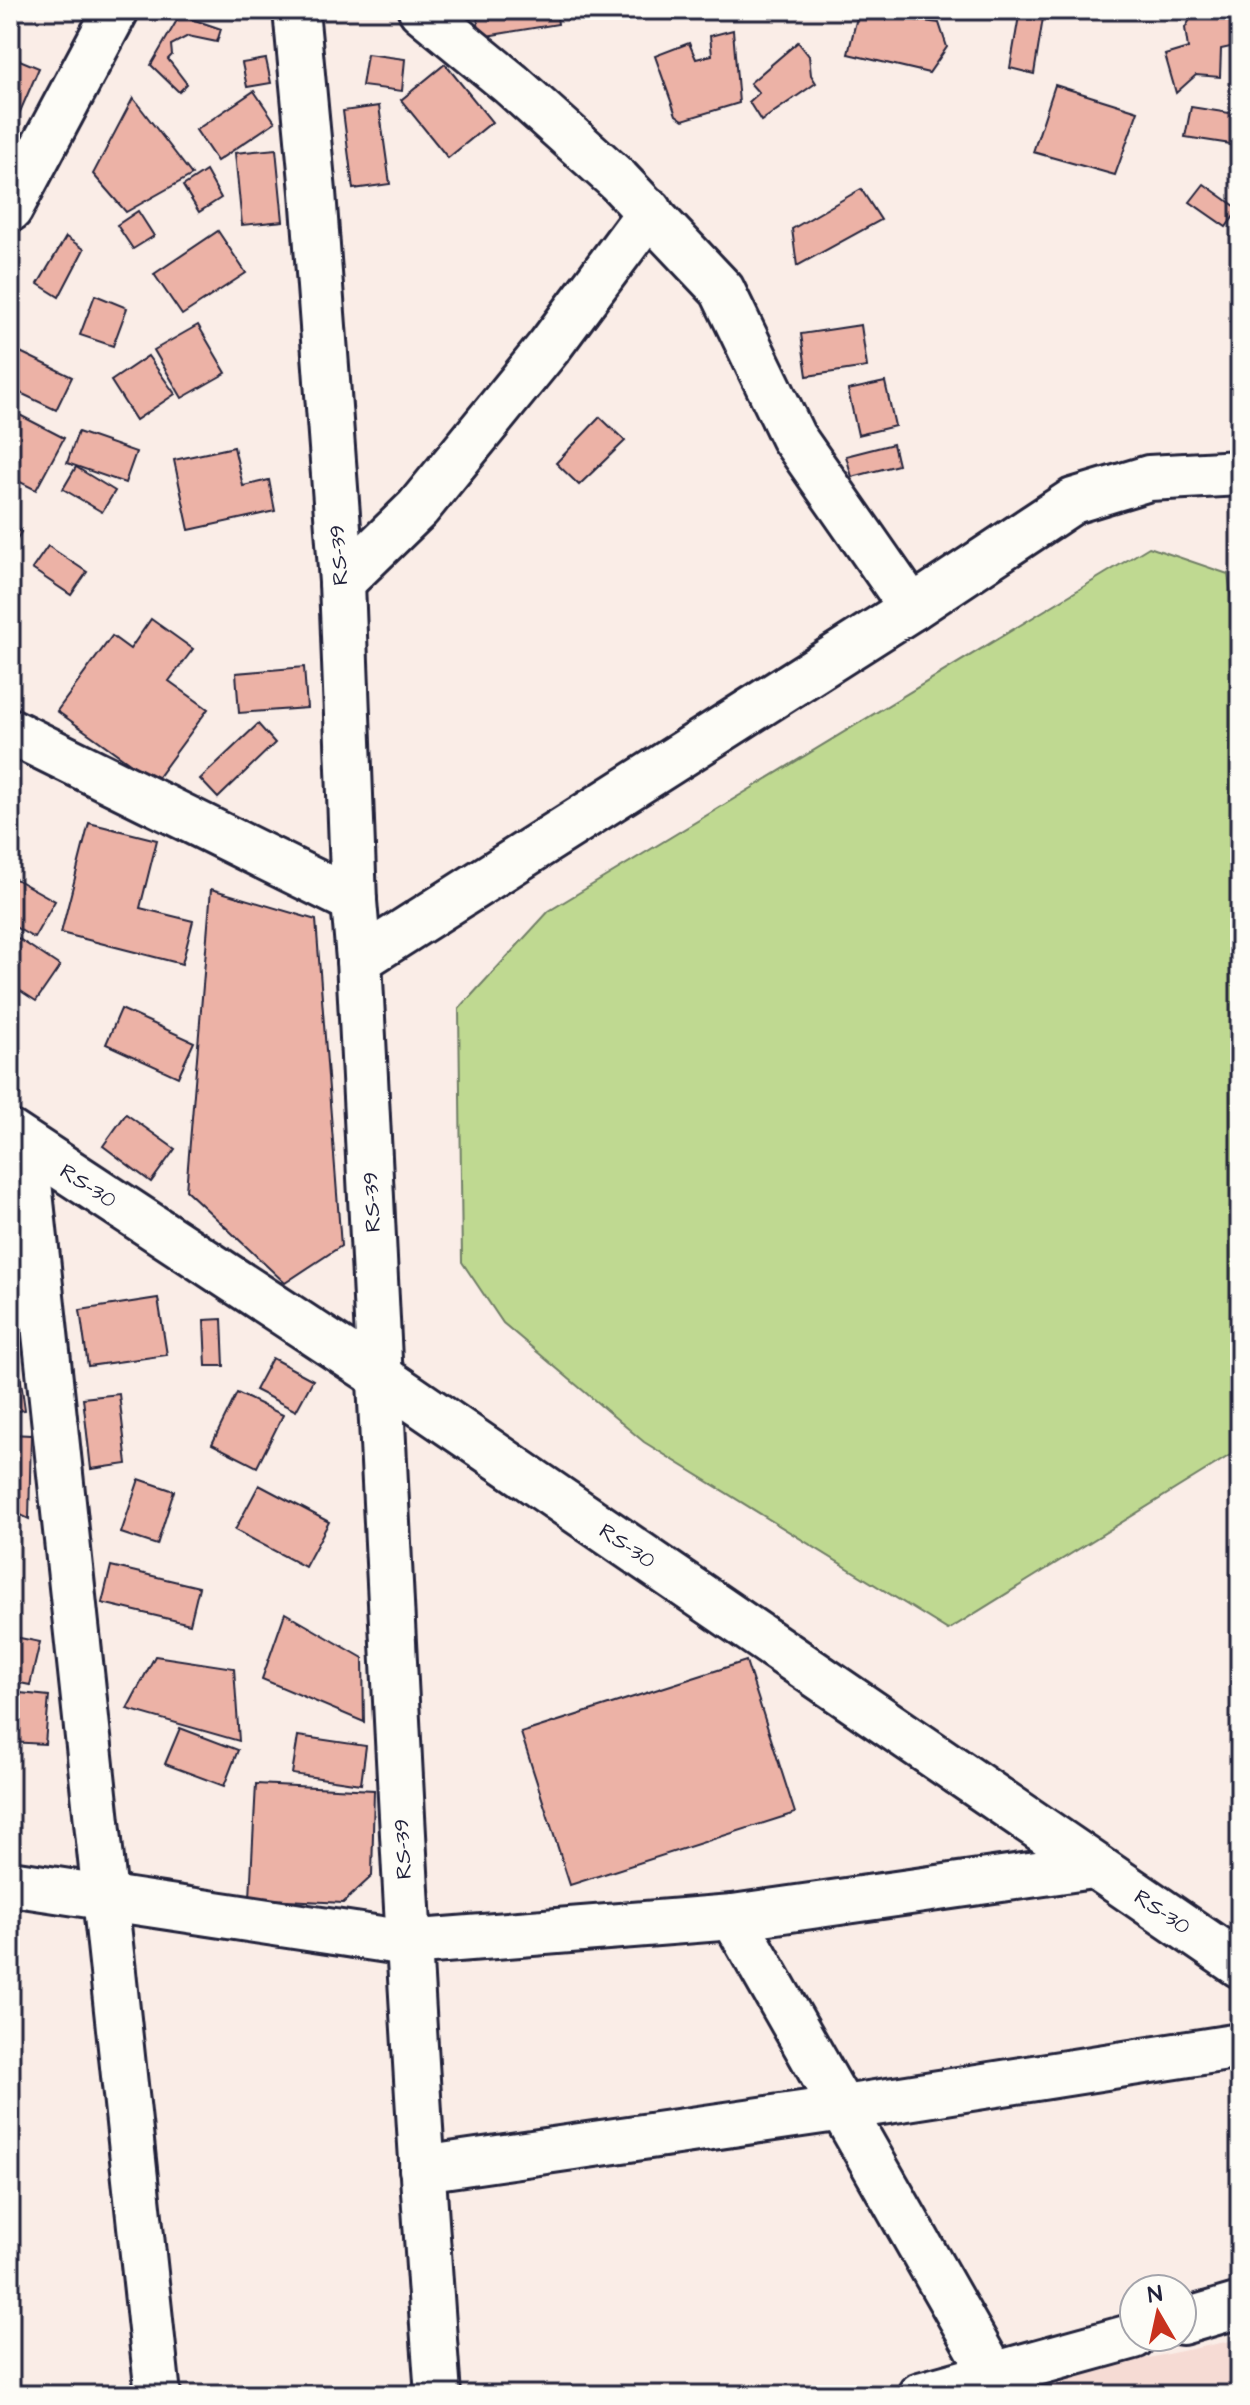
<svg xmlns="http://www.w3.org/2000/svg" width="1250" height="2405" viewBox="0 0 1250 2405" font-family="'Architects Daughter',sans-serif">
	<style>
		.built { fill: #f6dbd4 }
		.green { fill: #bfd991; stroke: #707e66; stroke-width: 2 }
		.building { fill: #ecb2a6; stroke: #22223b; stroke-width: 2 }
		.lines { fill: none; stroke-linecap: round; stroke-linejoin: round }
		.minor-casing { stroke: #22223b; stroke-width: 50 }
		.minor { stroke: #fdfcf7; stroke-width: 44 }
		.labels { text-anchor: middle; dominant-baseline: central; stroke-width: 6; stroke-linejoin: round; paint-order: stroke }
		.street-label { font-size: 22px; fill: #22223b; stroke: #fdfcf7 }
	</style>
	<rect width="100%" height="100%" fill="#faede7"/>
	<filter id="ink" filterUnits="userSpaceOnUse"><feTurbulence type="fractalNoise" baseFrequency=".0125" numOctaves="2"/><feDisplacementMap in="SourceGraphic" scale="16" xChannelSelector="R" yChannelSelector="G"/><feConvolveMatrix kernelMatrix="1 2 1 2 8 2 1 2 1" color-interpolation-filters="sRGB"/></filter>
	<g filter="url(#ink)">
		<path class="built" d="M1240 2339V2395H970Z"/>
		<path class="green" d="M1149 547 1228 574 1240 656V1449L948 1630 644 1442 503 1323 462 1262 459 1009 549 911Z"/>
		<g class="building">
			<path d="M185 10H213L207 17Z"/>
			<path d="M476 10H556L558 24 480 37Z"/>
			<path d="M1020 10 1044 12 1034 74 1010 68Z"/>
			<path d="M1192 10H1240V45L1221 49 1220 77 1196 75 1176 93 1165 55 1188 48 1185 28 1192 16Z"/>
			<path d="M858 13 939 23 947 47 929 73 848 54Z"/>
			<path d="M180 15 221 29 217 42 188 36 171 45 172 55 168 59 187 84 179 92 151 65Z"/>
			<path d="M733 30 739 103 683 120 676 115 655 56 689 43 696 59 712 55 710 36Z"/>
			<path d="M798 42 809 56 811 75 816 83 761 121 749 102 759 93 750 83Z"/>
			<path d="M367 54 405 59 402 91 362 86Z"/>
			<path d="M10 56 39 68 16 121 10 119Z"/>
			<path d="M266 59 271 83 247 87 242 63Z"/>
			<path d="M445 64 492 122 448 158 401 100Z"/>
			<path d="M1055 85 1138 111 1115 175 1033 152Z"/>
			<path d="M254 91 275 122 217 161 196 130Z"/>
			<path d="M133 98 192 175 126 212 93 174Z"/>
			<path d="M379 106 390 184 353 189 343 111Z"/>
			<path d="M1191 107 1236 114 1231 144 1185 137Z"/>
			<path d="M276 149 283 221 242 225 235 153Z"/>
			<path d="M206 171 221 198 199 212 183 186Z"/>
			<path d="M1204 184 1239 209 1226 227 1190 202Z"/>
			<path d="M861 189 881 220 797 266 792 229Z"/>
			<path d="M138 211 154 236 133 249 117 225Z"/>
			<path d="M218 231 246 273 182 315 154 274Z"/>
			<path d="M66 237 84 249 59 297 38 284Z"/>
			<path d="M95 295 127 308 113 346 80 335Z"/>
			<path d="M198 325 226 373 182 398 154 350Z"/>
			<path d="M861 325 867 367 807 376 801 334Z"/>
			<path d="M10 347 72 377 56 410 10 388Z"/>
			<path d="M148 356 175 394 136 420 111 381Z"/>
			<path d="M885 382 895 426 858 435 848 390Z"/>
			<path d="M10 410 64 438 36 490 10 477Z"/>
			<path d="M600 417 625 441 579 485 556 463Z"/>
			<path d="M78 432 136 452 125 483 67 463Z"/>
			<path d="M893 444 898 465 852 477 846 456Z"/>
			<path d="M234 447 243 486 269 480 275 511 189 530 174 460Z"/>
			<path d="M76 467 115 491 102 512 63 489Z"/>
			<path d="M10 526 21 532 10 553Z"/>
			<path d="M48 546 87 572 71 595 32 569Z"/>
			<path d="M151 619 193 649 169 681 208 709 155 781 57 711 112 636 130 649Z"/>
			<path d="M304 667 307 708 239 713 236 673Z"/>
			<path d="M258 724 275 743 218 798 200 779Z"/>
			<path d="M89 823 157 840 140 908 193 921 182 964 61 933Z"/>
			<path d="M10 876 55 901 34 938 10 924Z"/>
			<path d="M211 889 316 920 341 1246 285 1283 186 1190Z"/>
			<path d="M10 933 60 966 36 1001 10 984Z"/>
			<path d="M121 1009 194 1042 178 1077 106 1044Z"/>
			<path d="M126 1114 175 1149 151 1182 103 1146Z"/>
			<path d="M10 1280 12 1281 16 1351 10 1349Z"/>
			<path d="M158 1298 167 1355 88 1366 80 1310Z"/>
			<path d="M222 1319 224 1366H206L204 1320Z"/>
			<path d="M272 1358 313 1380 296 1411 255 1390Z"/>
			<path d="M18 1360 25 1410 10 1412V1361Z"/>
			<path d="M237 1393 283 1415 257 1467 212 1444Z"/>
			<path d="M119 1394 127 1464 91 1469 83 1398Z"/>
			<path d="M10 1434 31 1435 29 1519 10 1510Z"/>
			<path d="M139 1479 174 1491 157 1545 121 1533Z"/>
			<path d="M259 1485 329 1522 305 1567 235 1530Z"/>
			<path d="M111 1566 199 1587 190 1624 102 1603Z"/>
			<path d="M285 1613 363 1658 364 1722 262 1679Z"/>
			<path d="M10 1636 40 1642 30 1685 10 1681Z"/>
			<path d="M155 1656 234 1668 239 1741 127 1709Z"/>
			<path d="M746 1661 795 1813 570 1885 521 1733Z"/>
			<path d="M10 1692 49 1696 45 1744 10 1742Z"/>
			<path d="M180 1728 238 1750 224 1786 165 1764Z"/>
			<path d="M298 1736 366 1746 361 1784 292 1774Z"/>
			<path d="M256 1784 374 1790 372 1876 343 1903 250 1898Z"/>
			<path d="M10 1918 20 1919 15 1960 10 1959Z"/>
		</g>
		<g class="lines">
			<g class="minor-casing">
				<g id="minor">
					<path d="M296 10 313 192 342 582 354 901 359 960C384 1438 403 1917 438 2395"/>
					<path d="M421 10 511 84 618 180 722 290 793 437 912 608"/>
					<path d="M10 209 116 10"/>
					<path d="M342 582 418 508 549 347 650 211"/>
					<path d="M10 731 354 901"/>
					<path d="M359 960 912 608 1073 501 1149 478 1240 473"/>
					<path d="M10 1133 381 1377 1240 1965"/>
					<path d="M25 1145 158 2395"/>
					<path d="M10 1883 407 1943 733 1917 1093 1866"/>
					<path d="M733 1917 994 2376"/>
					<path d="M422 2169 843 2108 1240 2046"/>
					<path d="M1182 2322 1240 2305"/>
					<path d="M920 2395 1134 2336"/>
				</g>
			</g>
			<use href="#minor" class="minor"/>
		</g>
	</g>
	<g class="labels">
		<g class="street-label">
			<text transform="translate(339 555) rotate(-94)">RS-39</text>
			<text transform="translate(88 1186) rotate(33)">RS-30</text>
			<text transform="translate(372 1202) rotate(-93)">RS-39</text>
			<text transform="translate(627 1546) rotate(34)">RS-30</text>
			<text transform="translate(403 1849) rotate(-93)">RS-39</text>
			<text transform="translate(1162 1912) rotate(34)">RS-30</text>
		</g>
	</g>
	<rect width="1250" height="2405" fill="none" stroke="#fdfcf7" stroke-width="40"/>
	<rect x="20" y="20" width="1210" height="2365" fill="none" stroke="#22223b" stroke-width="3" filter="url(#ink)"/>
	<g transform="translate(1158 2313) rotate(351)"><circle r="38" fill="#fdfcf7" stroke="#a5a5ac" stroke-width="2"/>
	<path d="M0-6L14 30L0 20L-14 30Z" fill="#c8321e"/>
	<text y="-12" font-size="22" font-weight="bold" text-anchor="middle" fill="#22223b">N</text>
	</g>
</svg>
